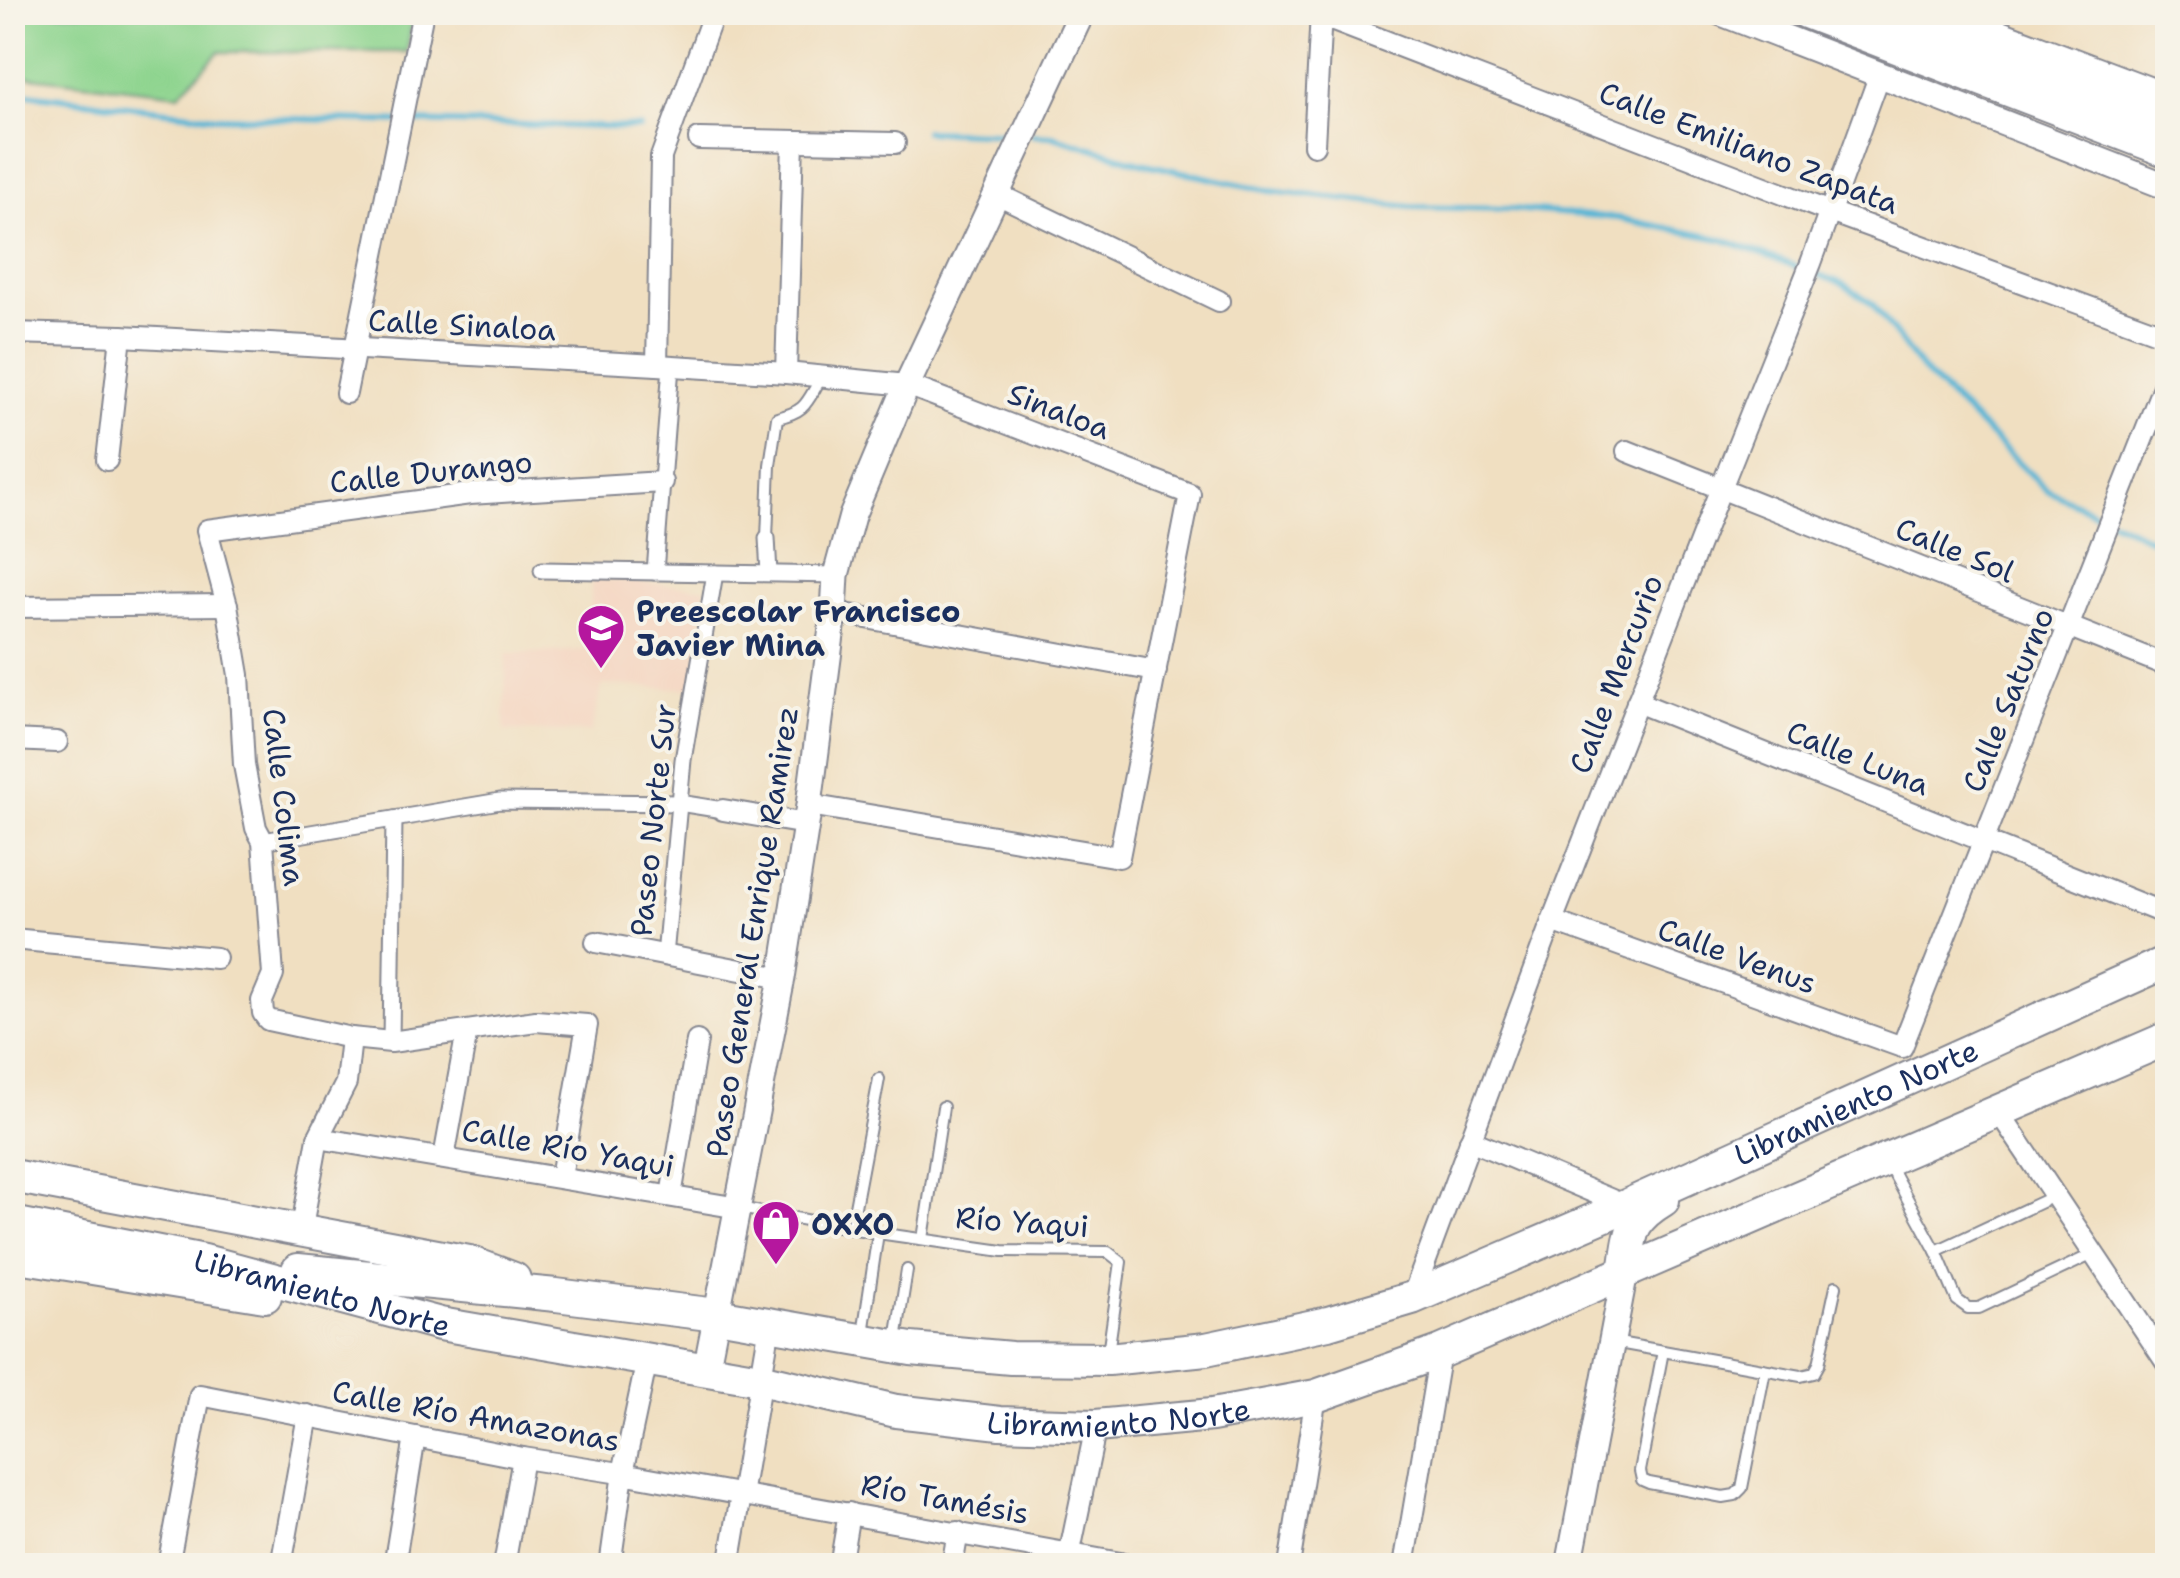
<svg xmlns="http://www.w3.org/2000/svg" width="2180" height="1578" viewBox="0 0 2180 1578" font-family="'Shantell Sans',sans-serif">
	<style>
		.built { fill: #f4d4bf }
		.pitch { fill: #8dd48e; stroke: #548276; stroke-width: 2.5 }
		.lines { fill: none; stroke-linecap: round; stroke-linejoin: round }
		.stream { stroke: #57b5d5; stroke-width: 6 }
		.service-casing { stroke: #868790; stroke-width: 14 }
		.pedestrian-casing { stroke: #868790; stroke-width: 19 }
		.minor-casing { stroke: #868790; stroke-width: 24 }
		.tertiary-casing { stroke: #868790; stroke-width: 29 }
		.primary-casing { stroke: #868790; stroke-width: 36 }
		.service { stroke: #fff; stroke-width: 10 }
		.pedestrian { stroke: #fff; stroke-width: 15 }
		.minor { stroke: #fff; stroke-width: 20 }
		.tertiary { stroke: #fff; stroke-width: 25 }
		.primary { stroke: #fff; stroke-width: 32 }
		.labels { text-anchor: middle; dominant-baseline: central; stroke-width: 8; stroke-linejoin: round; paint-order: stroke }
		.street-label { font-size: 30px; fill: #1b2f5e; stroke: #f7f3e8 }
		.poi-label { font-size: 30px; font-weight: bold; fill: #1b2f5e; stroke: #f7f3e8; text-anchor: start }
	</style>
	<rect width="100%" height="100%" fill="#f7f3e8"/>
	<filter id="ink" filterUnits="userSpaceOnUse"><feTurbulence type="fractalNoise" baseFrequency=".01" numOctaves="2"/><feDisplacementMap in="SourceGraphic" scale="20" xChannelSelector="R" yChannelSelector="G"/><feConvolveMatrix kernelMatrix="1 2 1 2 8 2 1 2 1" color-interpolation-filters="sRGB"/></filter>
	<filter id="wash" filterUnits="userSpaceOnUse"><feTurbulence type="fractalNoise" baseFrequency=".0048" numOctaves="4" result="noise"/><feDisplacementMap in="SourceGraphic" scale="40" xChannelSelector="R" yChannelSelector="G"/><feGaussianBlur stdDeviation="2.25" result="paint"/><feColorMatrix in="noise" values="0 0 0 0 0 0 0 0 0 0 0 0 0 0 0 0 0 1.4 0 .05"/><feComposite in="paint" operator="in"/></filter>
	<g filter="url(#wash)">
		<rect width="100%" height="100%" fill="#f0dfc1"/>
		<path class="built" d="M591 578 705 588 693 689 602 685 591 732 504 731 506 654 591 650Z"/>
		<path class="pitch" d="M13 13H414L407 52H219L179 94 13 75Z"/>
		<g class="lines">
			<g class="stream">
				<path d="M12 92 217 117 640 128"/>
				<path d="M925 131 1015 134"/>
				<path d="M1033 135 1053 136 1141 163 1270 191 1411 207 1512 209 1617 218 1721 239 1841 283 1872 303 1922 370 2047 490 2168 547"/>
			</g>
		</g>
	</g>
	<g filter="url(#ink)">
		<g class="lines">
			<g class="service-casing">
				<g id="service">
					<path d="M767 538 770 465 777 418C807 411 806 403 821 378"/>
					<path d="M1889 1165 1936 1251 1957 1300 1968 1308H1979L2093 1254"/>
					<path d="M739 1208 878 1233 1003 1251 1108 1252 1121 1262 1108 1353"/>
					<path d="M851 1228 879 1079"/>
					<path d="M923 1239 943 1107"/>
					<path d="M1936 1251 2054 1196"/>
					<path d="M863 1334 878 1233"/>
					<path d="M896 1340 907 1270"/>
					<path d="M1613 1342 1801 1376 1814 1373 1819 1364 1836 1286"/>
					<path d="M1663 1351 1640 1471 1642 1480 1649 1483 1723 1497 1735 1495 1742 1488 1765 1370"/>
				</g>
			</g>
			<g class="pedestrian-casing">
				<g id="pedestrian">
					<path d="M767 538 769 573"/>
					<path d="M542 570 836 575"/>
					<path d="M655 572 671 366"/>
					<path d="M263 841 500 801 679 803 723 810"/>
					<path d="M665 956 683 760 715 573"/>
					<path d="M391 1042 394 819"/>
				</g>
			</g>
			<g class="minor-casing">
				<g id="minor">
					<path d="M1310 12 1830 212 2168 336"/>
					<path d="M699 139 895 143"/>
					<path d="M1314 145 1321 12"/>
					<path d="M997 194 1219 301"/>
					<path d="M12 333 121 336 657 365 786 373 907 385 1190 494 1119 857 809 805"/>
					<path d="M657 365 661 157 714 12"/>
					<path d="M786 373 793 141"/>
					<path d="M346 393 423 12"/>
					<path d="M1627 451 2168 666"/>
					<path d="M107 460 121 336"/>
					<path d="M12 607 227 605"/>
					<path d="M834 612 1156 671"/>
					<path d="M1637 702 2168 915"/>
					<path d="M12 740 57 742"/>
					<path d="M723 810 806 824"/>
					<path d="M1552 921 1902 1047 2168 374"/>
					<path d="M12 939 216 958"/>
					<path d="M596 942 782 978"/>
					<path d="M1999 1112 2168 1365"/>
					<path d="M318 1138 739 1208"/>
					<path d="M1470 1140 1626 1206"/>
					<path d="M444 1158 467 1031"/>
					<path d="M561 1177 587 1025 536 1021 391 1042 351 1038 268 1020 263 1013 262 1001 273 975 263 841 256 828 244 765 239 675 227 605 207 530 470 494 662 482"/>
					<path d="M671 1196 697 1041"/>
					<path d="M301 1232 318 1138 346 1083 351 1038"/>
					<path d="M1412 1298 1552 921 1721 488 1811 263 1880 74"/>
					<path d="M1068 1561 1096 1426"/>
					<path d="M12 1564 25 1566"/>
					<path d="M168 1566 200 1395 523 1458 633 1475 1137 1566"/>
					<path d="M281 1566 308 1415"/>
					<path d="M394 1566 415 1437"/>
					<path d="M504 1566 523 1458"/>
					<path d="M610 1566 623 1473 647 1360"/>
					<path d="M729 1566 770 1325"/>
					<path d="M840 1566 849 1513"/>
					<path d="M952 1566 958 1532"/>
					<path d="M1289 1566 1316 1396"/>
					<path d="M1404 1566 1440 1352"/>
				</g>
			</g>
			<g class="tertiary-casing">
				<g id="tertiary">
					<path d="M1719 12 2168 187"/>
					<path d="M1943 12 2168 97"/>
					<path d="M706 1370 782 978 809 805 834 612 836 575 852 516 907 385 1082 12"/>
					<path d="M1569 1566 1625 1272"/>
				</g>
			</g>
			<g class="primary-casing">
				<g id="primary">
					<path d="M1806 12 2168 151"/>
					<path d="M1874 12 2168 127"/>
					<path d="M12 1176 469 1262 514 1279"/>
					<path id="s1" d="M12 1223 204 1261 440 1324 760 1379 896 1411 1000 1423 1096 1426 1212 1415 1316 1396 1440 1352 2168 1038"/>
					<path d="M12 1255 265 1296"/>
					<path id="s2" d="M298 1270 556 1295 717 1315 911 1349 1011 1358 1108 1359 1206 1349 1328 1323 1412 1298 1626 1206 2168 961"/>
					<path d="M1625 1272C1631 1234 1628 1221 1663 1200"/>
				</g>
			</g>
			<use href="#service" class="service"/>
			<use href="#pedestrian" class="pedestrian"/>
			<use href="#minor" class="minor"/>
			<use href="#tertiary" class="tertiary"/>
			<use href="#primary" class="primary"/>
		</g>
	</g>
	<defs>
		<g id="school-pin" transform="scale(2.5)"><path d="M0 17L-7.5 6A9.5 9.5 0 1 1 7.5 6Z" fill="#b5179e" stroke="#f7f3e8"/><path d="M0-5L7-2L0 1L-7-2ZM-4 1L0 2.5L4 1V4Q0 6-4 4Z" fill="#fff"/></g>
		<g id="shop-pin" transform="scale(2.5)"><path d="M0 17L-7.5 6A9.5 9.5 0 1 1 7.5 6Z" fill="#b5179e" stroke="#f7f3e8"/><path d="M-5-2.5h2.3a2.7 3.5 0 0 1 5.4 0H5L5.5 6h-11ZM-1.5-2.5h3a1.5 2.3 0 0 0-3 0Z" fill="#fff"/></g>
	</defs>
	<g fill-rule="evenodd">
		<use href="#school-pin" x="601" y="628"/>
		<use href="#shop-pin" x="776" y="1224"/>
	</g>
	<g class="labels">
		<g class="street-label">
			<text transform="translate(1749 148) rotate(21)">Calle Emiliano Zapata</text>
			<text transform="translate(462 325) rotate(3)">Calle Sinaloa</text>
			<text transform="translate(1059 411) rotate(21)">Sinaloa</text>
			<text transform="translate(431 472) rotate(-6)">Calle Durango</text>
			<text transform="translate(1955 550) rotate(22)">Calle Sol</text>
			<text transform="translate(1616 674) rotate(-69)">Calle Mercurio</text>
			<text transform="translate(2008 700) rotate(-68)">Calle Saturno</text>
			<text transform="translate(1858 758) rotate(22)">Calle Luna</text>
			<text transform="translate(284 797) rotate(83)">Calle Colima</text>
			<text transform="translate(653 820) rotate(-84)">Paseo Norte Sur</text>
			<text transform="translate(752 932) rotate(-81)">Paseo General Enrique Ramirez</text>
			<text transform="translate(1737 956) rotate(20)">Calle Venus</text>
			<text stroke="none"><textPath href="#s2" startOffset="1612">Libramiento Norte</textPath></text>
			<text transform="translate(568 1148) rotate(10)">Calle Río Yaqui</text>
			<text transform="translate(1022 1222) rotate(4)">Río Yaqui</text>
			<text stroke="none"><textPath href="#s1" startOffset="318">Libramiento Norte</textPath></text>
			<text stroke="none"><textPath href="#s1" startOffset="1128">Libramiento Norte</textPath></text>
			<text transform="translate(476 1416) rotate(10)">Calle Río Amazonas</text>
			<text transform="translate(945 1499) rotate(10)">Río Tamésis</text>
		</g>
		<g class="poi-label">
			<text x="636" y="611">Preescolar Francisco<tspan x="636" dy="34">Javier Mina</tspan></text>
			<text x="811" y="1224">OXXO</text>
		</g>
	</g>
	<rect width="2180" height="1578" fill="none" stroke="#f7f3e8" stroke-width="50"/>
</svg>
